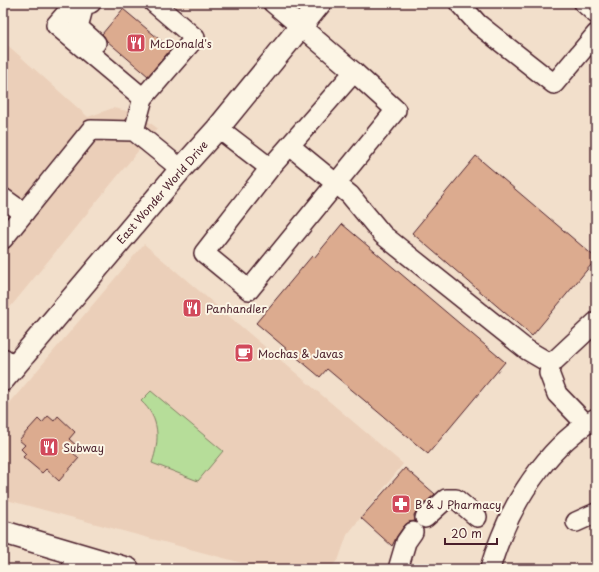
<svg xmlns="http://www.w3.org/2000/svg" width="599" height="572" viewBox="0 0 599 572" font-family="'Playpen Sans',sans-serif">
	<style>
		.built { fill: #ebcfb9 }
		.green { fill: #b6dd99; stroke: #807e62 }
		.building { fill: #dcab8f; stroke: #4a1f2b }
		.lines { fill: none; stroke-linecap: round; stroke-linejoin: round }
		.minor-casing { stroke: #4a1f2b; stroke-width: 22 }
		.major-casing { stroke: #4a1f2b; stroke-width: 25 }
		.minor { stroke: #fcf5e5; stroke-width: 19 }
		.major { stroke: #fcf5e5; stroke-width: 22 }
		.labels { text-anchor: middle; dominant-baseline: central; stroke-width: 4; stroke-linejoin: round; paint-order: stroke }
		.poi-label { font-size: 11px; fill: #4a1f2b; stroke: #fcf5e5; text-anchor: start }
		.street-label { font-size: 11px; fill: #4a1f2b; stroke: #fcf5e5 }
	</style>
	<rect width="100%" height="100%" fill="#f2dfcb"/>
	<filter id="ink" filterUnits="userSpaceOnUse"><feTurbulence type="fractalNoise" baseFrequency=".025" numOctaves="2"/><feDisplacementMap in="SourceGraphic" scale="8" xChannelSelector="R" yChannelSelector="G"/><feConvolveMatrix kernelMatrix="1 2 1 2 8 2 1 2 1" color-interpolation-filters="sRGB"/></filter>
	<g filter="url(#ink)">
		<g class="built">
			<path d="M3 41 88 117 113 108 137 113 157 128 3 316Z"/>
			<path d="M144 244 403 464 347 535 339 558 330 569H265L3 499V411Z"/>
		</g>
		<path class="green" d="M151 391 223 451 198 481 152 463C160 440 160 418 141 401Z"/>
		<g class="building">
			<path d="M123 9 171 49 148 76 107 41 102 34Z"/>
			<path d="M476 156 596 258V259L532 336 412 233Z"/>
			<path d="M342 224 505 362 428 454 327 369 320 377 256 323 312 256 314 258Z"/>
			<path d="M48 416 54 421 58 416 75 432 69 439 77 446 72 452 79 458 59 481 46 469 42 473 23 457 26 454 21 449 25 445 19 440 38 419 42 423Z"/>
			<path d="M405 468 435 494 417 510 414 515 415 521 409 522 404 526 397 536 392 546 361 518Z"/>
		</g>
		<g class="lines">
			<g class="minor-casing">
				<g id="minor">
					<path d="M75 3 56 25 143 98"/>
					<path d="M91 3 84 5 78 27 96 43"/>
					<path d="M459 3 478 24 554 84 596 34"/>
					<path d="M584 3 596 14"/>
					<path d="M218 128 270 168 354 72 273 3"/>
					<path d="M134 131 143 98 195 38 154 3"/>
					<path d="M290 146 350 195 383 235 527 350 551 364"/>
					<path d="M270 168 204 253 249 290 396 110 354 72"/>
					<path d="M3 198 24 213"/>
					<path d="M3 239 91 130 134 131 181 169"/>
					<path d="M3 358 15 366"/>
					<path d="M586 424 557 394 549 373 551 364 596 322"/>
					<path d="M425 518 446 499H456L477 517"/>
					<path d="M576 522 596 513"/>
					<path d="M72 569 75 554"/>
					<path d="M398 569 406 542 413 532"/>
					<path d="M490 569C493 558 497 547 501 537 519 491 553 443 596 418"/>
				</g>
			</g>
			<g class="major-casing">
				<g id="major">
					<path d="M3 380 181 169 218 128 320 3"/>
					<path d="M3 532 128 569"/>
				</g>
			</g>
			<use href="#minor" class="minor"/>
			<use href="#major" class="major"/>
		</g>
	</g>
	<defs>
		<g id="restaurant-square" transform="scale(1)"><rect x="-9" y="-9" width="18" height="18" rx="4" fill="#d1495b" stroke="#fcf5e5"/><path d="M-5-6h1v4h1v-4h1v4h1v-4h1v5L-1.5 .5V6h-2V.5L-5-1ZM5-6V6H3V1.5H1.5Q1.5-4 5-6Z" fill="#fff"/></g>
		<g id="cafe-square" transform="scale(1)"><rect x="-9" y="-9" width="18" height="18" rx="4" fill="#d1495b" stroke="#fcf5e5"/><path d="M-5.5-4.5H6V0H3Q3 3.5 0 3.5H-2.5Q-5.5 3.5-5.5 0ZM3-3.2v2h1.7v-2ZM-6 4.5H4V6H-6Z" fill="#fff"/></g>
		<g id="pharmacy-square" transform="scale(1)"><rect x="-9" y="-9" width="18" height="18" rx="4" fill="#d1495b" stroke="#fcf5e5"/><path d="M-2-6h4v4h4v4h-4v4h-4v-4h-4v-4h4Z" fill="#fff"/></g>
	</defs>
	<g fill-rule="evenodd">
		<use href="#restaurant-square" x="136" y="43"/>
		<use href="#restaurant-square" x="192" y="308"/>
		<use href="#cafe-square" x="244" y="353"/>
		<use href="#restaurant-square" x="49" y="447"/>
		<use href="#pharmacy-square" x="401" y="504"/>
	</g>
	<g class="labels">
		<g class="poi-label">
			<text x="150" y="43">McDonald's</text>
			<text x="206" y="308">Panhandler</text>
			<text x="258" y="353">Mochas &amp; Javas</text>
			<text x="63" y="447">Subway</text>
			<text x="415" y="504">B &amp; J Pharmacy</text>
		</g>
		<g class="street-label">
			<text transform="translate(162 192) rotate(-49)">East Wonder World Drive</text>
		</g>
	</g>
	<rect width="599" height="572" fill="none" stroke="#fcf5e5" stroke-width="16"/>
	<rect x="8" y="8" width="583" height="556" fill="none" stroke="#4a1f2b" stroke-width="1.5" filter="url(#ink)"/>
	<path d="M445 538v6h52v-6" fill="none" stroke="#4a1f2b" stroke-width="2"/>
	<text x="451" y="538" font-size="12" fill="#4a1f2b" stroke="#fcf5e5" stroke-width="3" paint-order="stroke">20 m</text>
</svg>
